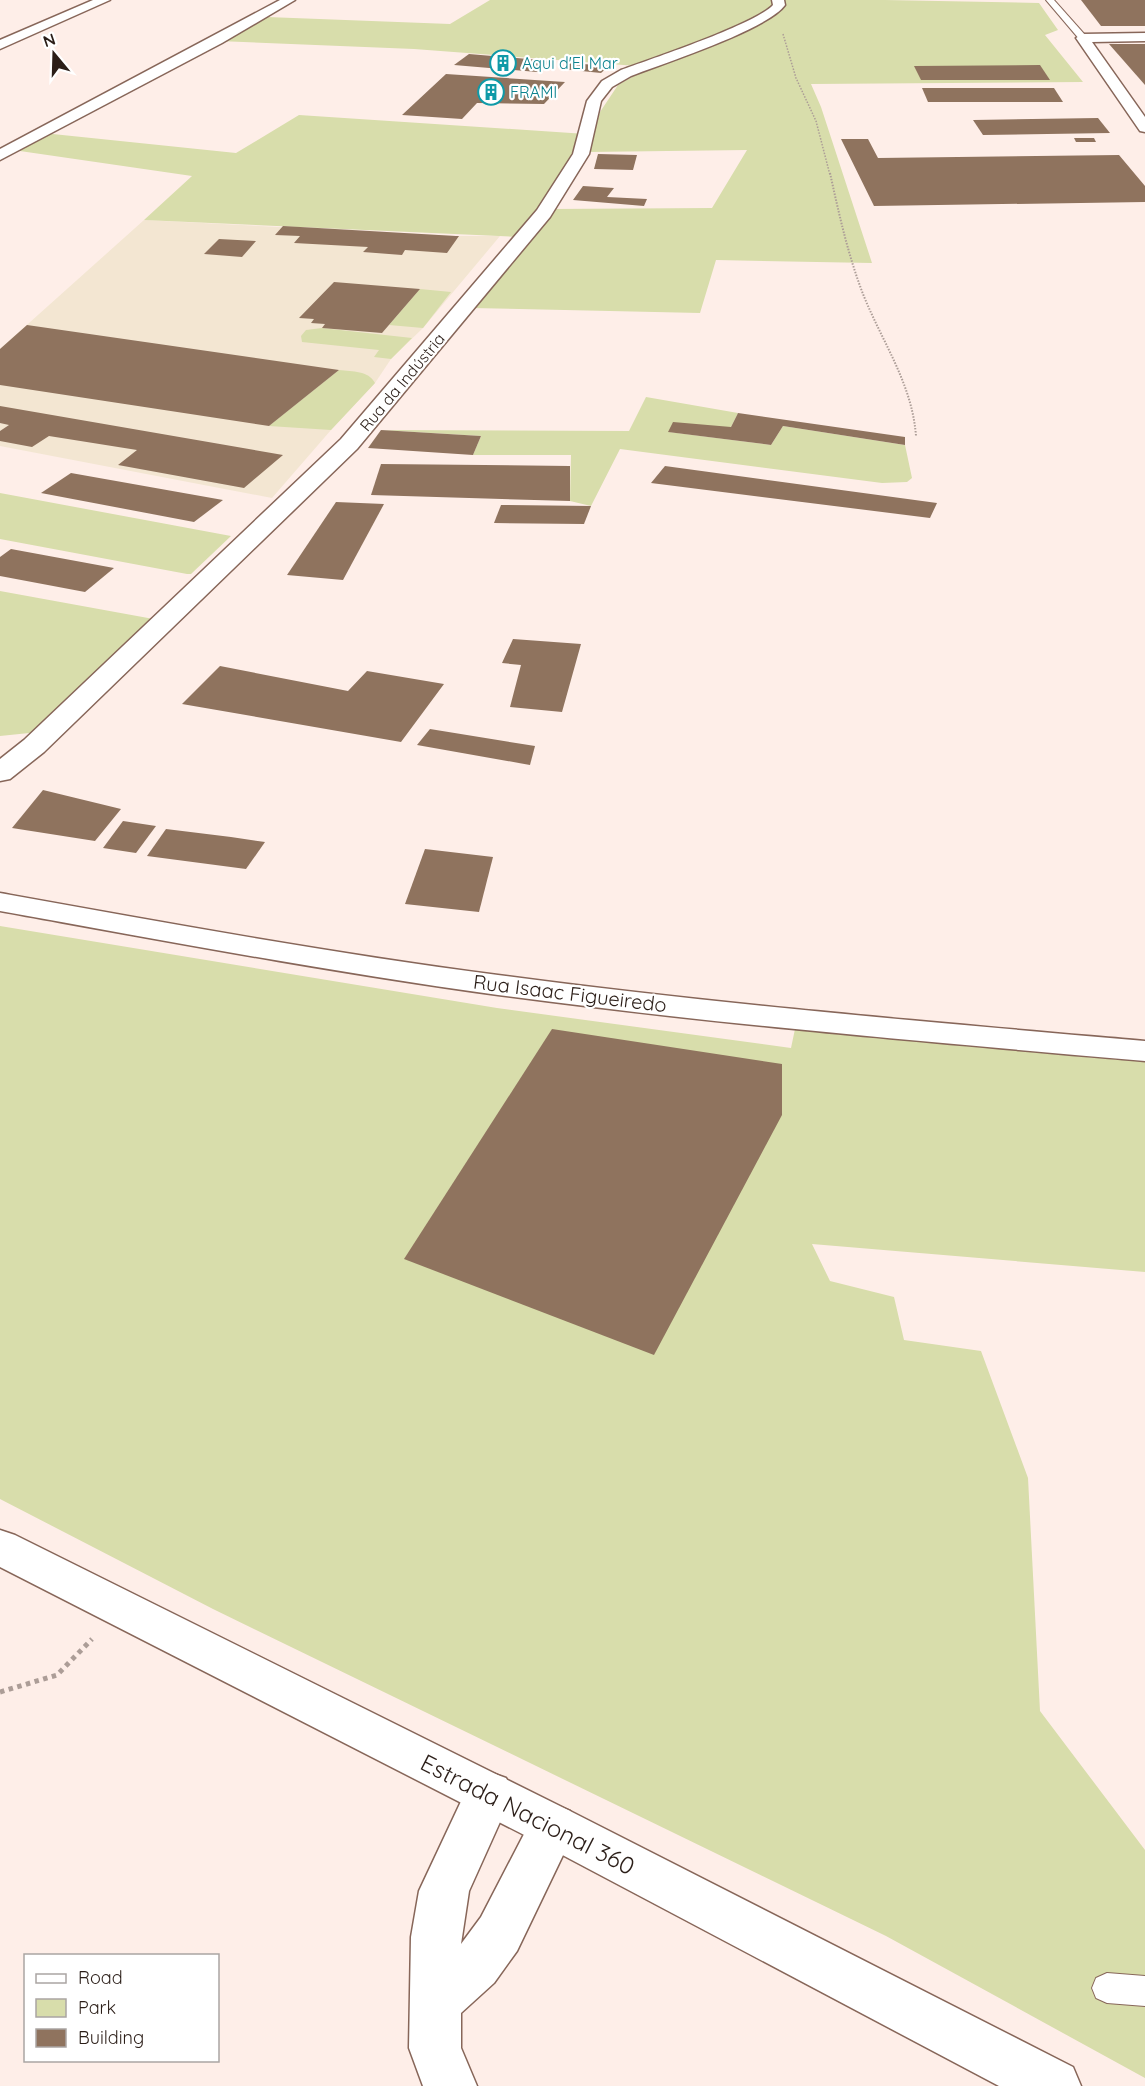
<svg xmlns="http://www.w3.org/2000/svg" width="1145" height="2086" viewBox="0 0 1145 2086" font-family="Quicksand,sans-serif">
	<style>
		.commercial { fill: #f3e6d2 }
		.green { fill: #d8ddab }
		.building { fill: #8f735e }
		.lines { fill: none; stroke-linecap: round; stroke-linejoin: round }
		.lane-casing { stroke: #876659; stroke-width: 2 }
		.street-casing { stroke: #876659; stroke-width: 3 }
		.secondary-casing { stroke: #876659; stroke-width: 3 }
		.path-far2 { stroke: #ac9d97; stroke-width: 1.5; stroke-dasharray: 1.5 1.5; stroke-linecap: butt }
		.path-far1 { stroke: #ac9d97; stroke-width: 2; stroke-dasharray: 1.5 1.5; stroke-linecap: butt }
		.path { stroke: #ac9d97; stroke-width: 5; stroke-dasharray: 4.5 4.5; stroke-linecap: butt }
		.lane { fill: #fff; fill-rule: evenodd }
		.street { fill: #fff; fill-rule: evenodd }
		.secondary { fill: #fff; fill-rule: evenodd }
		.labels { text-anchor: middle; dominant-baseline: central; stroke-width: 4.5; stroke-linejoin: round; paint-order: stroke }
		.far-culture-label { font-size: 16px; fill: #0d838f; stroke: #fff; text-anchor: start }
		.far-street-label { font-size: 16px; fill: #2b1e18; stroke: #fff }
		.street-label { font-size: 20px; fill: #2b1e18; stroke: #fff }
		.near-street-label { font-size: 24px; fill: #2b1e18; stroke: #fff }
	</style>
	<rect width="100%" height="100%" fill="#feeee8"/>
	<path class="commercial" d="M144 220 456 236H500L423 328 391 359 375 383 331 430 272 498 0 446V349Z"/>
	<g class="green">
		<path d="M490 0H885L1039 3 1058 30 1045 35 1083 82 811 84 821 107 872 263 716 260 700 313 471 308 550 209 712 208 747 150 588 152 600 112 618 85 650 67 414 49 218 41 267 17 450 24Z"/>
		<path d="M299 115 586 134 520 237 144 220 192 176 13 150 43 133 236 153Z"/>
		<path d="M420 289 451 292 423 328 389 325Z"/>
		<path d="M322 328 412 338 391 359 374 357 379 350 302 342 301 336 306 330Z"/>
		<path d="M339 370C353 372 368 370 375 383L331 430 269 426Z"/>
		<path d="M646 397 738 413 731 427 669 432 771 445 783 426 905 445 912 478 907 482 882 483 620 449 591 506 570 501 571 455H473L481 436 381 430 629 431Z"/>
		<path d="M0 493 231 536 191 574H187L0 539Z"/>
		<path d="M0 591 159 620 39 732 0 736Z"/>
		<path d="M0 926 497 1008 791 1048 795 1029 1086 1057 1145 1060V1272L812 1244 830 1281 894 1297 904 1340 981 1351 1028 1478 1040 1711 1145 1850V2078L886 1936 213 1609 0 1499Z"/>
	</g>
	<g class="building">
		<path d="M1081 0H1145V26H1101Z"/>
		<path d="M1109 44H1145V85Z"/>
		<path d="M469 54 551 61 537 72 454 65Z"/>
		<path d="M570 63 609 66 601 73 562 69Z"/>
		<path d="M1040 65 1050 80H921L914 66Z"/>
		<path d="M446 74 565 82 544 104 477 103 462 119 402 115Z"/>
		<path d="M922 88H1054L1063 102H928Z"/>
		<path d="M1098 118 1110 133 983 135 973 120Z"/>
		<path d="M1074 138H1094L1096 142H1076Z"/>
		<path d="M841 139H868L878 158 1119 155 1145 186V202L874 206Z"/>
		<path d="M598 154 637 155 633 170 594 169Z"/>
		<path d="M583 186 614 188 607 197 647 199 644 206 573 200Z"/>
		<path d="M283 226 456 236H459L447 253 405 250 402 255 363 252 368 247 294 243 300 236 275 235Z"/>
		<path d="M219 239 256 241 242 257 204 254Z"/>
		<path d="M334 282 420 289 382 333 322 328 325 324 311 323 314 319 299 318Z"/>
		<path d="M27 325 339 370 269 426 0 385V349Z"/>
		<path d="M0 406 283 455 244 488 118 465 137 450 49 436 32 447 0 441V431L9 425 0 423Z"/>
		<path d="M738 413 905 437V445L783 426 771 445 668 432 673 422 731 427Z"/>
		<path d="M381 430 481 436 473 455 368 448Z"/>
		<path d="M381 464 570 466V501L371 495Z"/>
		<path d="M665 466 937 503 930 518 651 483Z"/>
		<path d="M71 473 223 500 194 522 41 493Z"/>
		<path d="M336 502 384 504 343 580 287 575Z"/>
		<path d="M501 505 591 506 584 524 494 523Z"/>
		<path d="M11 549 114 568 85 592 0 576V557Z"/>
		<path d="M513 639 581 644 562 712 510 707 521 665 502 663Z"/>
		<path d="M220 666 348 691 367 671 444 684 401 742 182 704Z"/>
		<path d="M430 729 535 746 530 765 417 745Z"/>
		<path d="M43 790 121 809 95 841 12 828Z"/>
		<path d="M123 821 156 826 136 853 103 848Z"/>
		<path d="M166 829 231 837 265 842 246 869 147 856Z"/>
		<path d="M425 849 493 857 479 912 405 904Z"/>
		<path d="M552 1029 782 1064V1115L654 1355 404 1259Z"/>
	</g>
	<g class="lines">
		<g class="lane-casing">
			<g id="lane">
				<path d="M1046 0H1054L1086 36V40H1080Z"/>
				<path d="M1107 1973 1145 1976V2006L1107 2003 1096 1998 1092 1988 1096 1978Z"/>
			</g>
		</g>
		<g class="street-casing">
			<g id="street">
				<path d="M93 0H110L0 49V40Z"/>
				<path d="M280 0H295L222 43 0 160V149Z"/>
				<path d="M772 0H784L785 5C767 30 664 63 631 76L612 87 601 101 589 154 550 217 357 449 44 752 10 779 0 781V759L24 740 341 439 537 210 573 154 587 101 602 81 621 70C651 59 756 24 773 5Z"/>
				<path d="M1145 33V41L1092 42 1145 117V132L1140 131 1076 38 1083 34Z"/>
				<path d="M0 893C166 923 331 953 498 975 713 1004 929 1022 1145 1041V1061C929 1042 713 1024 498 995 331 972 166 941 0 911Z"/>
				<path d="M489 1772 506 1778 513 1793 469 1891 461 1944 481 1917 536 1811 553 1804 570 1811 577 1826 517 1951 494 1983 461 2013V2048L477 2086H423L409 2048 411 1937 419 1891 472 1778Z"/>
			</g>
		</g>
		<g class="secondary-casing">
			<path id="secondary" d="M0 1530 15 1535 570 1811 1073 2067 1081 2086H999L536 1841 0 1567Z"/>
		</g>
		<path class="path-far2" d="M783 34 796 78 816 121 830 175"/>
		<path class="path-far1" d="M830 173C839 214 848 255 863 294 882 342 912 383 916 436"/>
		<path class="path" d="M0 1692 57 1675 92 1639"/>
		<use href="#lane" class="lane"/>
		<use href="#street" class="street"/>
		<use href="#secondary" class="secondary"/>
	</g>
	<defs>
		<g id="building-ring" transform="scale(1.35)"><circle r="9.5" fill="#fff" stroke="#0f9aa8" stroke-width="1.5"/><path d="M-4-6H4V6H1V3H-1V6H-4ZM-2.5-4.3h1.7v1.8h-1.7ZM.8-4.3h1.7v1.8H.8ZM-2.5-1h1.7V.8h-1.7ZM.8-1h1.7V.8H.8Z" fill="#0f9aa8"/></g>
	</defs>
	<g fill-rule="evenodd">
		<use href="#building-ring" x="503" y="63"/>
		<use href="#building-ring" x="491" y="92"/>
	</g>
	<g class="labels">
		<g class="far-culture-label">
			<text x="522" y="63">Aqui d'El Mar</text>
			<text x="510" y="92">FRAMI</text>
		</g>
		<g class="far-street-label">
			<text transform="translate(402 382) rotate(-50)">Rua da Indústria</text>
		</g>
		<g class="street-label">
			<text transform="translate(570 993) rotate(7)">Rua Isaac Figueiredo</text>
		</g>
		<g class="near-street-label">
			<text transform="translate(528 1814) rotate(27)">Estrada Nacional 360</text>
		</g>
	</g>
	<rect x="24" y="1954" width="195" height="108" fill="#ffffff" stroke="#aaa5a3" stroke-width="1.5"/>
	<rect x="36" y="1974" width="30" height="9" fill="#ffffff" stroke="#aaa5a3" stroke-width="1.5"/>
	<text x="78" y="1984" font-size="18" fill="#2b1e18">Road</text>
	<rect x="36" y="1999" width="30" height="18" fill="#d8ddab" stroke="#aaa5a3" stroke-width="1.5"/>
	<text x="78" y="2014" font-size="18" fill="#2b1e18">Park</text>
	<rect x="36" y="2029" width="30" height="18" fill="#8f735e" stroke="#aaa5a3" stroke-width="1.5"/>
	<text x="78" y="2044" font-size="18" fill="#2b1e18">Building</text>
	<g transform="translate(54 54) rotate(341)" stroke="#ffffff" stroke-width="4.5" paint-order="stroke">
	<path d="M0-4.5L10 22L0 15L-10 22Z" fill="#2b1e18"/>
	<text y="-9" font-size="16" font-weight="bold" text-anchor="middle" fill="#2b1e18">N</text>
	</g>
</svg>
